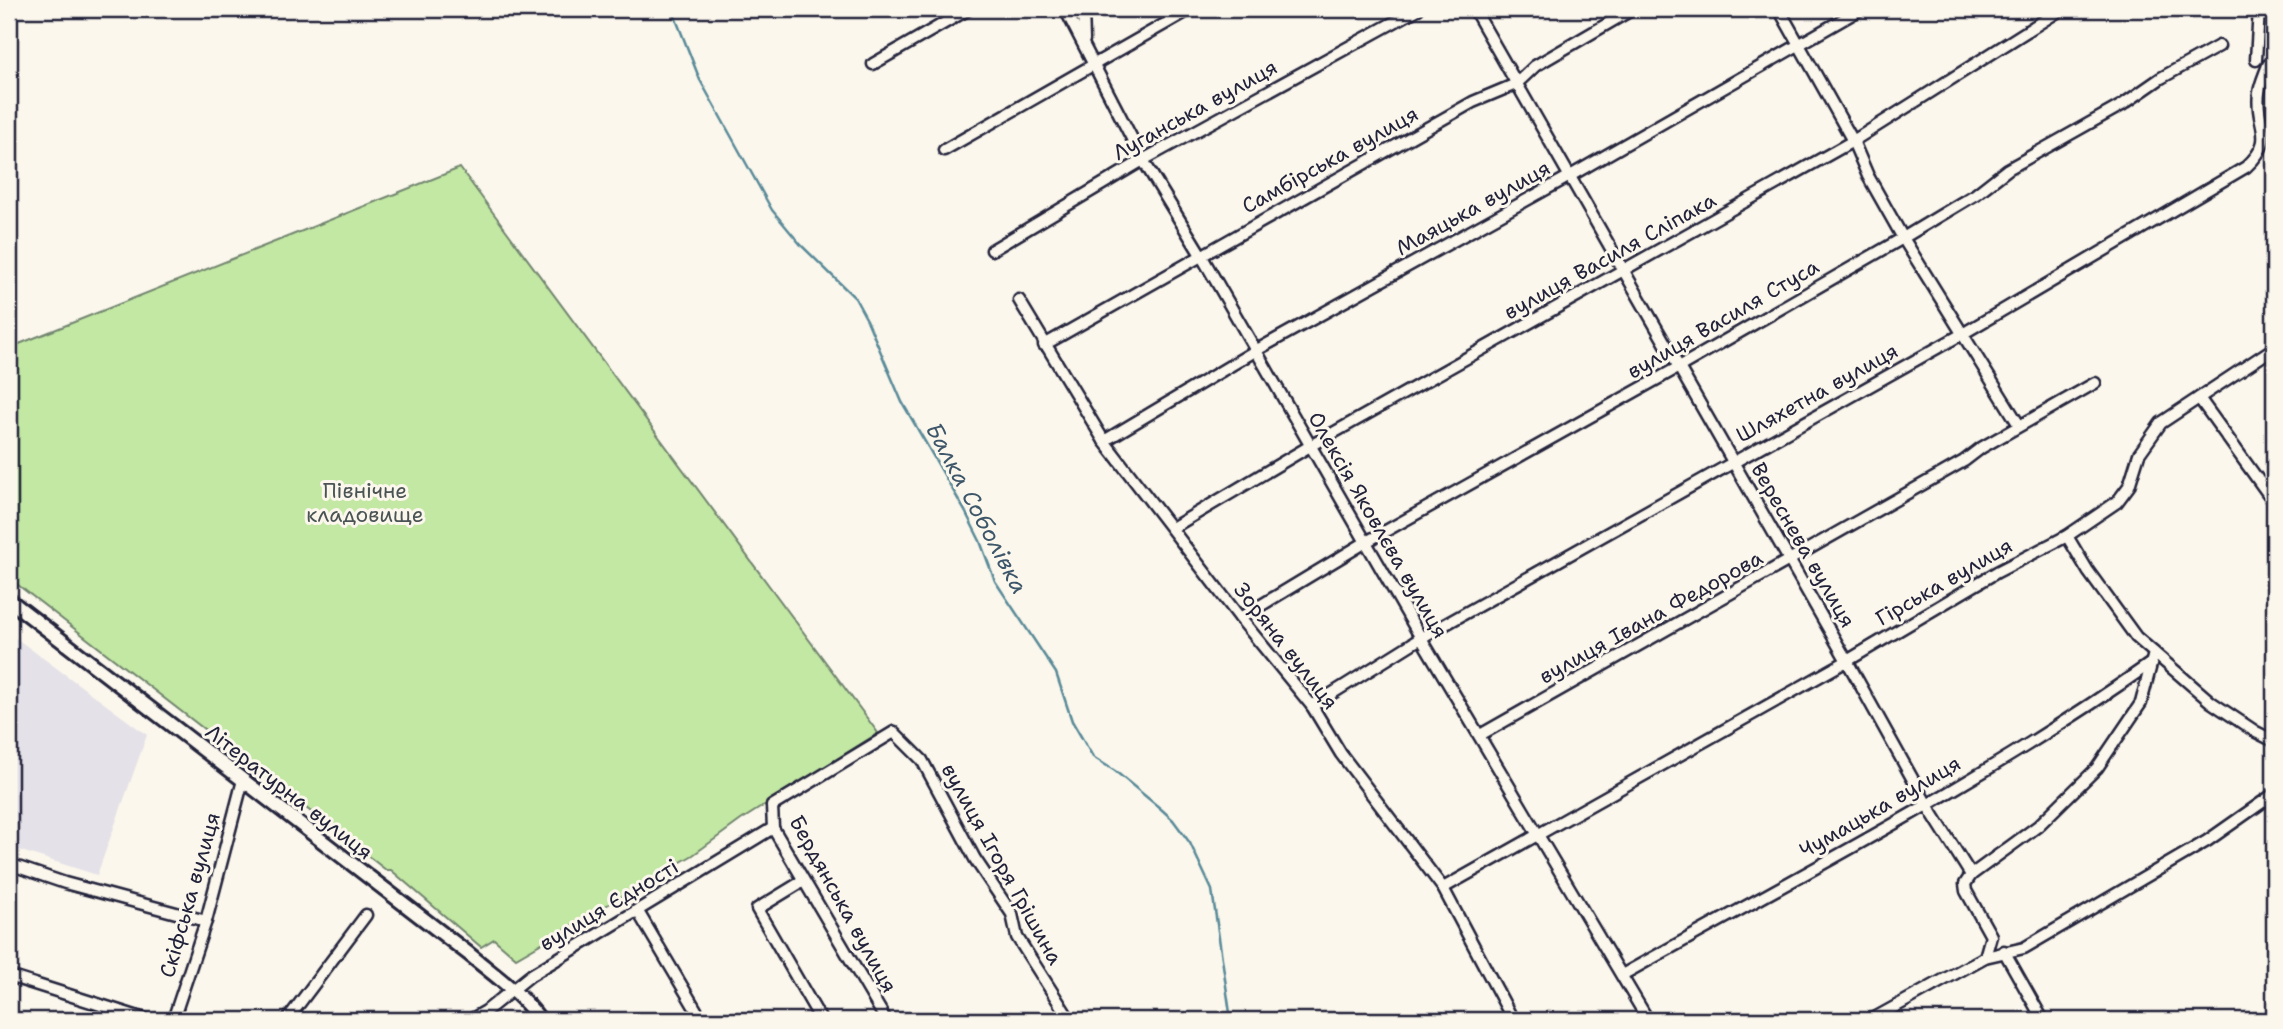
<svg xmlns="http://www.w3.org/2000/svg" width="2283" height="1029" viewBox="0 0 2283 1029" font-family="'Shantell Sans',sans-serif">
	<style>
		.built { fill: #e4e1e8 }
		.green { fill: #c2e8a3; stroke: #72856f; stroke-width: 2 }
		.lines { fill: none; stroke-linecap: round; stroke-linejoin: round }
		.stream { stroke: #598998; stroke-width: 2.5 }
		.minor-casing { stroke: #22223b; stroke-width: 15 }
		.tertiary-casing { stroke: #22223b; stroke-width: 18 }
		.minor { stroke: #fbf7ec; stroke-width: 10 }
		.tertiary { stroke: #fbf7ec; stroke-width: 12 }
		.labels { text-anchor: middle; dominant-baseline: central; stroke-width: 6; stroke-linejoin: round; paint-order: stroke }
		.street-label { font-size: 21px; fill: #22223b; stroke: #fbf7ec }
		.park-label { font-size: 21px; fill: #4a5455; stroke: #fbf7ec }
		.water-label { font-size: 23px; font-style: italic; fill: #3d566a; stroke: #fbf7ec }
	</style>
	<rect width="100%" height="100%" fill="#fbf7ec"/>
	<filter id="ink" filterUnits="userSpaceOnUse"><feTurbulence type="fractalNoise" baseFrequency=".0143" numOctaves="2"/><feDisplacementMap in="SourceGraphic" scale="14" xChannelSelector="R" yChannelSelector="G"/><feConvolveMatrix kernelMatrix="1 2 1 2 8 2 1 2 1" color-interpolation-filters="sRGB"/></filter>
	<g filter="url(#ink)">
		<path class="built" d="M9 633 147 735 97 875 9 847Z"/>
		<path class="green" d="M460 168 878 733 741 820 693 855 516 958 494 939 481 947 391 870H386L9 578V348Z"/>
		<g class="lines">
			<g class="stream">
				<path d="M554 9 559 15 570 9"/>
				<path d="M672 9 700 80 772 210 801 245 855 298 867 320 902 402 965 511 980 541 995 581 1056 673 1072 721 1093 757 1115 771 1161 809 1173 820 1190 843 1212 890 1231 1020"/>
			</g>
			<g class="minor-casing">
				<g id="minor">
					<path d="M1065 9 1143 160 1201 255 1421 638 1648 1020"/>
					<path d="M1083 9 1084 40"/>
					<path d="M1474 9 1847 661 1927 805 1971 875 1965 884 1966 891 1991 936 1985 957"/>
					<path d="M1779 9 1853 141 1868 176 1903 238 2019 425"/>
					<path d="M2256 60 2259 9"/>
					<path d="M873 64 969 9"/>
					<path d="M944 150 1191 9"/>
					<path d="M992 250 1143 160 1418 9"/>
					<path d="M1019 300 1104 441 1240 618 1312 706 1341 754 1443 888 1513 1020"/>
					<path d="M1044 345 1473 102 1516 84 1535 66 1633 9"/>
					<path d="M2199 398 2274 502"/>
					<path d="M1104 441 1255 351 1570 176 1861 9"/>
					<path d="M1172 528 1310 446 1853 141 2062 9"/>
					<path d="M2067 536 2088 571 2136 637 2211 702 2256 732 2274 741"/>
					<path d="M1240 618 1366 542 1679 367 1903 238 1976 194 2008 169 2122 105 2161 78 2219 46"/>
					<path d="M1312 706 1421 638 1964 333 2246 167C2279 137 2254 126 2259 93 2260 84 2265 74 2268 65"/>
					<path d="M1480 735 1964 461 1981 448 2095 383"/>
					<path d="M9 864 65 883 206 921"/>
					<path d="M1971 875 2038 826 2097 768 2141 703 2154 653"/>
					<path d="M803 881 757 909 821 1020"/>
					<path d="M1443 888 1847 661 1997 572 2067 536 2117 502 2129 486 2139 454 2161 423 2274 348"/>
					<path d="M637 910 702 1020"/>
					<path d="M2004 951 2043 1020"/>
					<path d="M1622 975C1800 875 1984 781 2151 663"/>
					<path d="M9 976 148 1020"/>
					<path d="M173 1020 206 921 243 780"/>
					<path d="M287 1020 366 915"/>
					<path d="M470 1020 486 1011 531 975 773 828"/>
					<path d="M886 1020 773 828 772 806 894 732 922 760 975 859 1012 914 1017 937 1070 1020"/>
					<path d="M1871 1020 1985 957 2024 948 2207 841 2274 794"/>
				</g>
			</g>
			<g class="tertiary-casing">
				<path id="tertiary" d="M9 600 469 954C494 975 521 993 540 1020"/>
			</g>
			<use href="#minor" class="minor"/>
			<use href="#tertiary" class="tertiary"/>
		</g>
	</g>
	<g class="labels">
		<g class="street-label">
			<text transform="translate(1195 110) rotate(-29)">Луганська вулиця</text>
			<text transform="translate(1330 160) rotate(-29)">Самбірська вулиця</text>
			<text transform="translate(1473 208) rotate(-29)">Маяцька вулиця</text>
			<text transform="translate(1610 256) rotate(-29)">вулиця Василя Сліпака</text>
			<text transform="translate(1723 319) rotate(-30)">вулиця Василя Стуса</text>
			<text transform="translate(1817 393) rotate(-29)">Шляхетна вулиця</text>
			<text transform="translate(1378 525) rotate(60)">Олексія Яковлєва вулиця</text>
			<text transform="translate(1803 545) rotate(60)">Вереснева вулиця</text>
			<text transform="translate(1944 582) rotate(-30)">Гірська вулиця</text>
			<text transform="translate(1651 617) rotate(-29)">вулиця Івана Федорова</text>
			<text transform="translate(1286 646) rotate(52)">Зоряна вулиця</text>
			<text transform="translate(289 792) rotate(38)">Літературна вулиця</text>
			<text transform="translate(1880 807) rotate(-30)">Чумацька вулиця</text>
			<text transform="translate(1002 864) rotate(61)">вулиця Ігоря Грішина</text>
			<text transform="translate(190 895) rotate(-74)">Скіфська вулиця</text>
			<text transform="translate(843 904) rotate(61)">Бердянська вулиця</text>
			<text transform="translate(609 905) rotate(-31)">вулиця Єдності</text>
		</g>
		<g class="park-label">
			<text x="365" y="491">Північне<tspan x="365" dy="24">кладовище</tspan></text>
		</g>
		<g class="water-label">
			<text transform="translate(977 508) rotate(62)">Балка Соболівка</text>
		</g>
	</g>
	<rect width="2283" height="1029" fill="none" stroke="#fbf7ec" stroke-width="35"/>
	<rect x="18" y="18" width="2248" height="994" fill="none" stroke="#22223b" stroke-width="2.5" filter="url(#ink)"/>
</svg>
